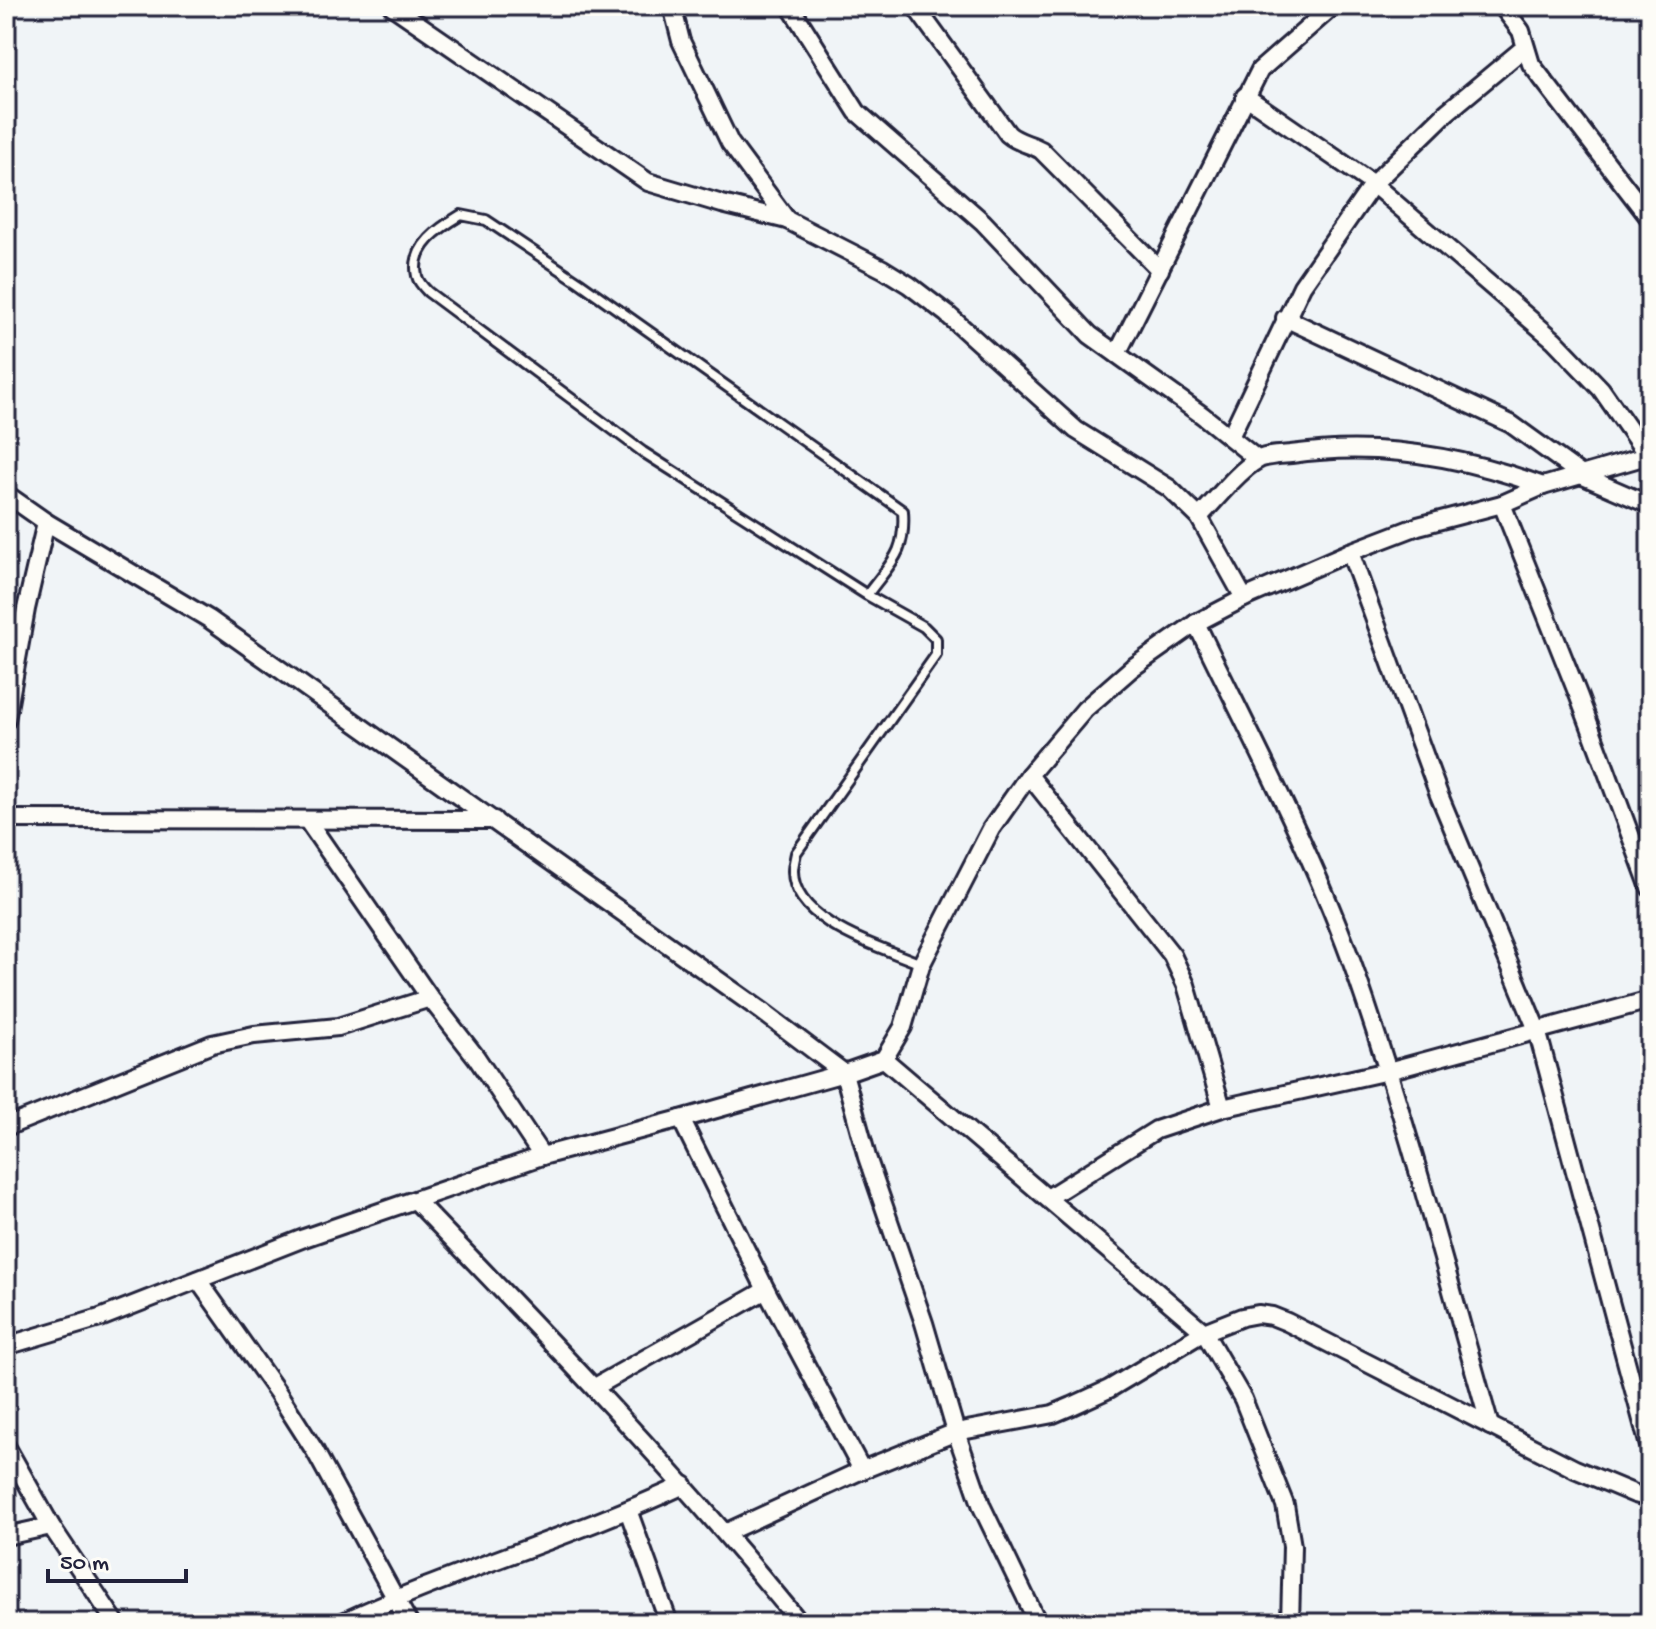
<svg xmlns="http://www.w3.org/2000/svg" width="1656" height="1629" viewBox="0 0 1656 1629" font-family="'Gochi Hand',sans-serif">
	<style>
		.lines { fill: none; stroke-linecap: round; stroke-linejoin: round }
		.service-casing { stroke: #22223b; stroke-width: 14 }
		.minor-casing { stroke: #22223b; stroke-width: 22 }
		.service { stroke: #fdfcf7; stroke-width: 8 }
		.minor { stroke: #fdfcf7; stroke-width: 16 }
	</style>
	<rect width="100%" height="100%" fill="#f0f4f7"/>
	<filter id="ink" filterUnits="userSpaceOnUse"><feTurbulence type="fractalNoise" baseFrequency=".0125" numOctaves="2"/><feDisplacementMap in="SourceGraphic" scale="16" xChannelSelector="R" yChannelSelector="G"/><feConvolveMatrix kernelMatrix="1 2 1 2 8 2 1 2 1" color-interpolation-filters="sRGB"/></filter>
	<g filter="url(#ink)">
		<g class="lines">
			<g class="service-casing">
				<path id="service" d="M867 595C891 562 906 554 903 511L579 282 486 220 461 215C441 227 410 246 417 276 418 281 424 288 428 292L643 452 867 595 924 627 936 639V655L796 853C795 858 793 866 793 871 793 923 882 947 921 964"/>
			</g>
			<g class="minor-casing">
				<g id="minor">
					<path d="M392 6 648 182 722 204 787 220 883 269 909 285 947 314 1076 430 1169 488 1199 517 1244 598"/>
					<path d="M672 6 681 41 730 143 787 220"/>
					<path d="M790 6 857 112 983 222 1090 335 1202 415 1257 459"/>
					<path d="M915 6 1008 134C1018 143 1029 143 1041 150L1160 270"/>
					<path d="M1502 6 1521 31 1531 64 1650 219"/>
					<path d="M6 12 9 6"/>
					<path d="M1245 96 1373 184 1554 340 1601 389 1647 455"/>
					<path d="M1285 318 1511 424 1583 476 1650 505"/>
					<path d="M1117 354 1260 70 1333 6"/>
					<path d="M1230 437 1302 286 1373 184 1447 112 1524 48"/>
					<path d="M6 494 46 522 209 619 763 1012 844 1073 867 1157 924 1323 956 1432 982 1507 1038 1623"/>
					<path d="M1502 504 1579 697 1650 888"/>
					<path d="M1199 517C1215 501 1238 471 1256 461 1264 455 1281 455 1291 454 1378 441 1462 456 1543 486"/>
					<path d="M1350 552 1439 795 1537 1030 1650 1450"/>
					<path d="M1196 623C1252 739 1314 854 1357 977 1408 1124 1447 1276 1490 1426"/>
					<path d="M6 720 26 609 46 522"/>
					<path d="M1029 775 1172 955 1186 985 1222 1108"/>
					<path d="M6 819 494 820"/>
					<path d="M307 820 430 998 476 1057 542 1156"/>
					<path d="M884 1059 1204 1332 1243 1399 1285 1505 1292 1546 1290 1623"/>
					<path d="M681 1119 766 1290 862 1470"/>
					<path d="M6 1127 212 1044 254 1035 338 1027 430 998"/>
					<path d="M1049 1197 1156 1130 1222 1108 1388 1071 1650 1000"/>
					<path d="M416 1201C548 1338 680 1475 800 1623"/>
					<path d="M198 1280 278 1393 315 1451 409 1623"/>
					<path d="M6 1346 100 1318 304 1238 542 1156 681 1119 844 1073 884 1059 903 1027 921 965 991 829 1029 775 1085 709 1132 668 1196 623 1244 598 1350 552 1418 526 1502 504 1543 486 1650 455"/>
					<path d="M595 1387 766 1290"/>
					<path d="M6 1446 51 1526 116 1623"/>
					<path d="M628 1510 669 1623"/>
					<path d="M727 1532 862 1470 956 1432 1053 1414 1072 1406 1109 1389 1204 1332 1242 1317 1258 1314 1272 1316 1287 1322 1575 1469 1635 1494 1650 1498"/>
					<path d="M6 1536 51 1526"/>
					<path d="M341 1623C453 1571 572 1537 684 1485"/>
				</g>
			</g>
			<use href="#service" class="service"/>
			<use href="#minor" class="minor"/>
		</g>
	</g>
	<rect width="1656" height="1629" fill="none" stroke="#fdfcf7" stroke-width="32"/>
	<rect x="16" y="16" width="1624" height="1597" fill="none" stroke="#22223b" stroke-width="3" filter="url(#ink)"/>
	<path d="M48 1569v12h138v-12" fill="none" stroke="#22223b" stroke-width="4"/>
	<text x="60" y="1569" font-size="24" fill="#22223b" stroke="#fdfcf7" stroke-width="6" paint-order="stroke">50 m</text>
</svg>
